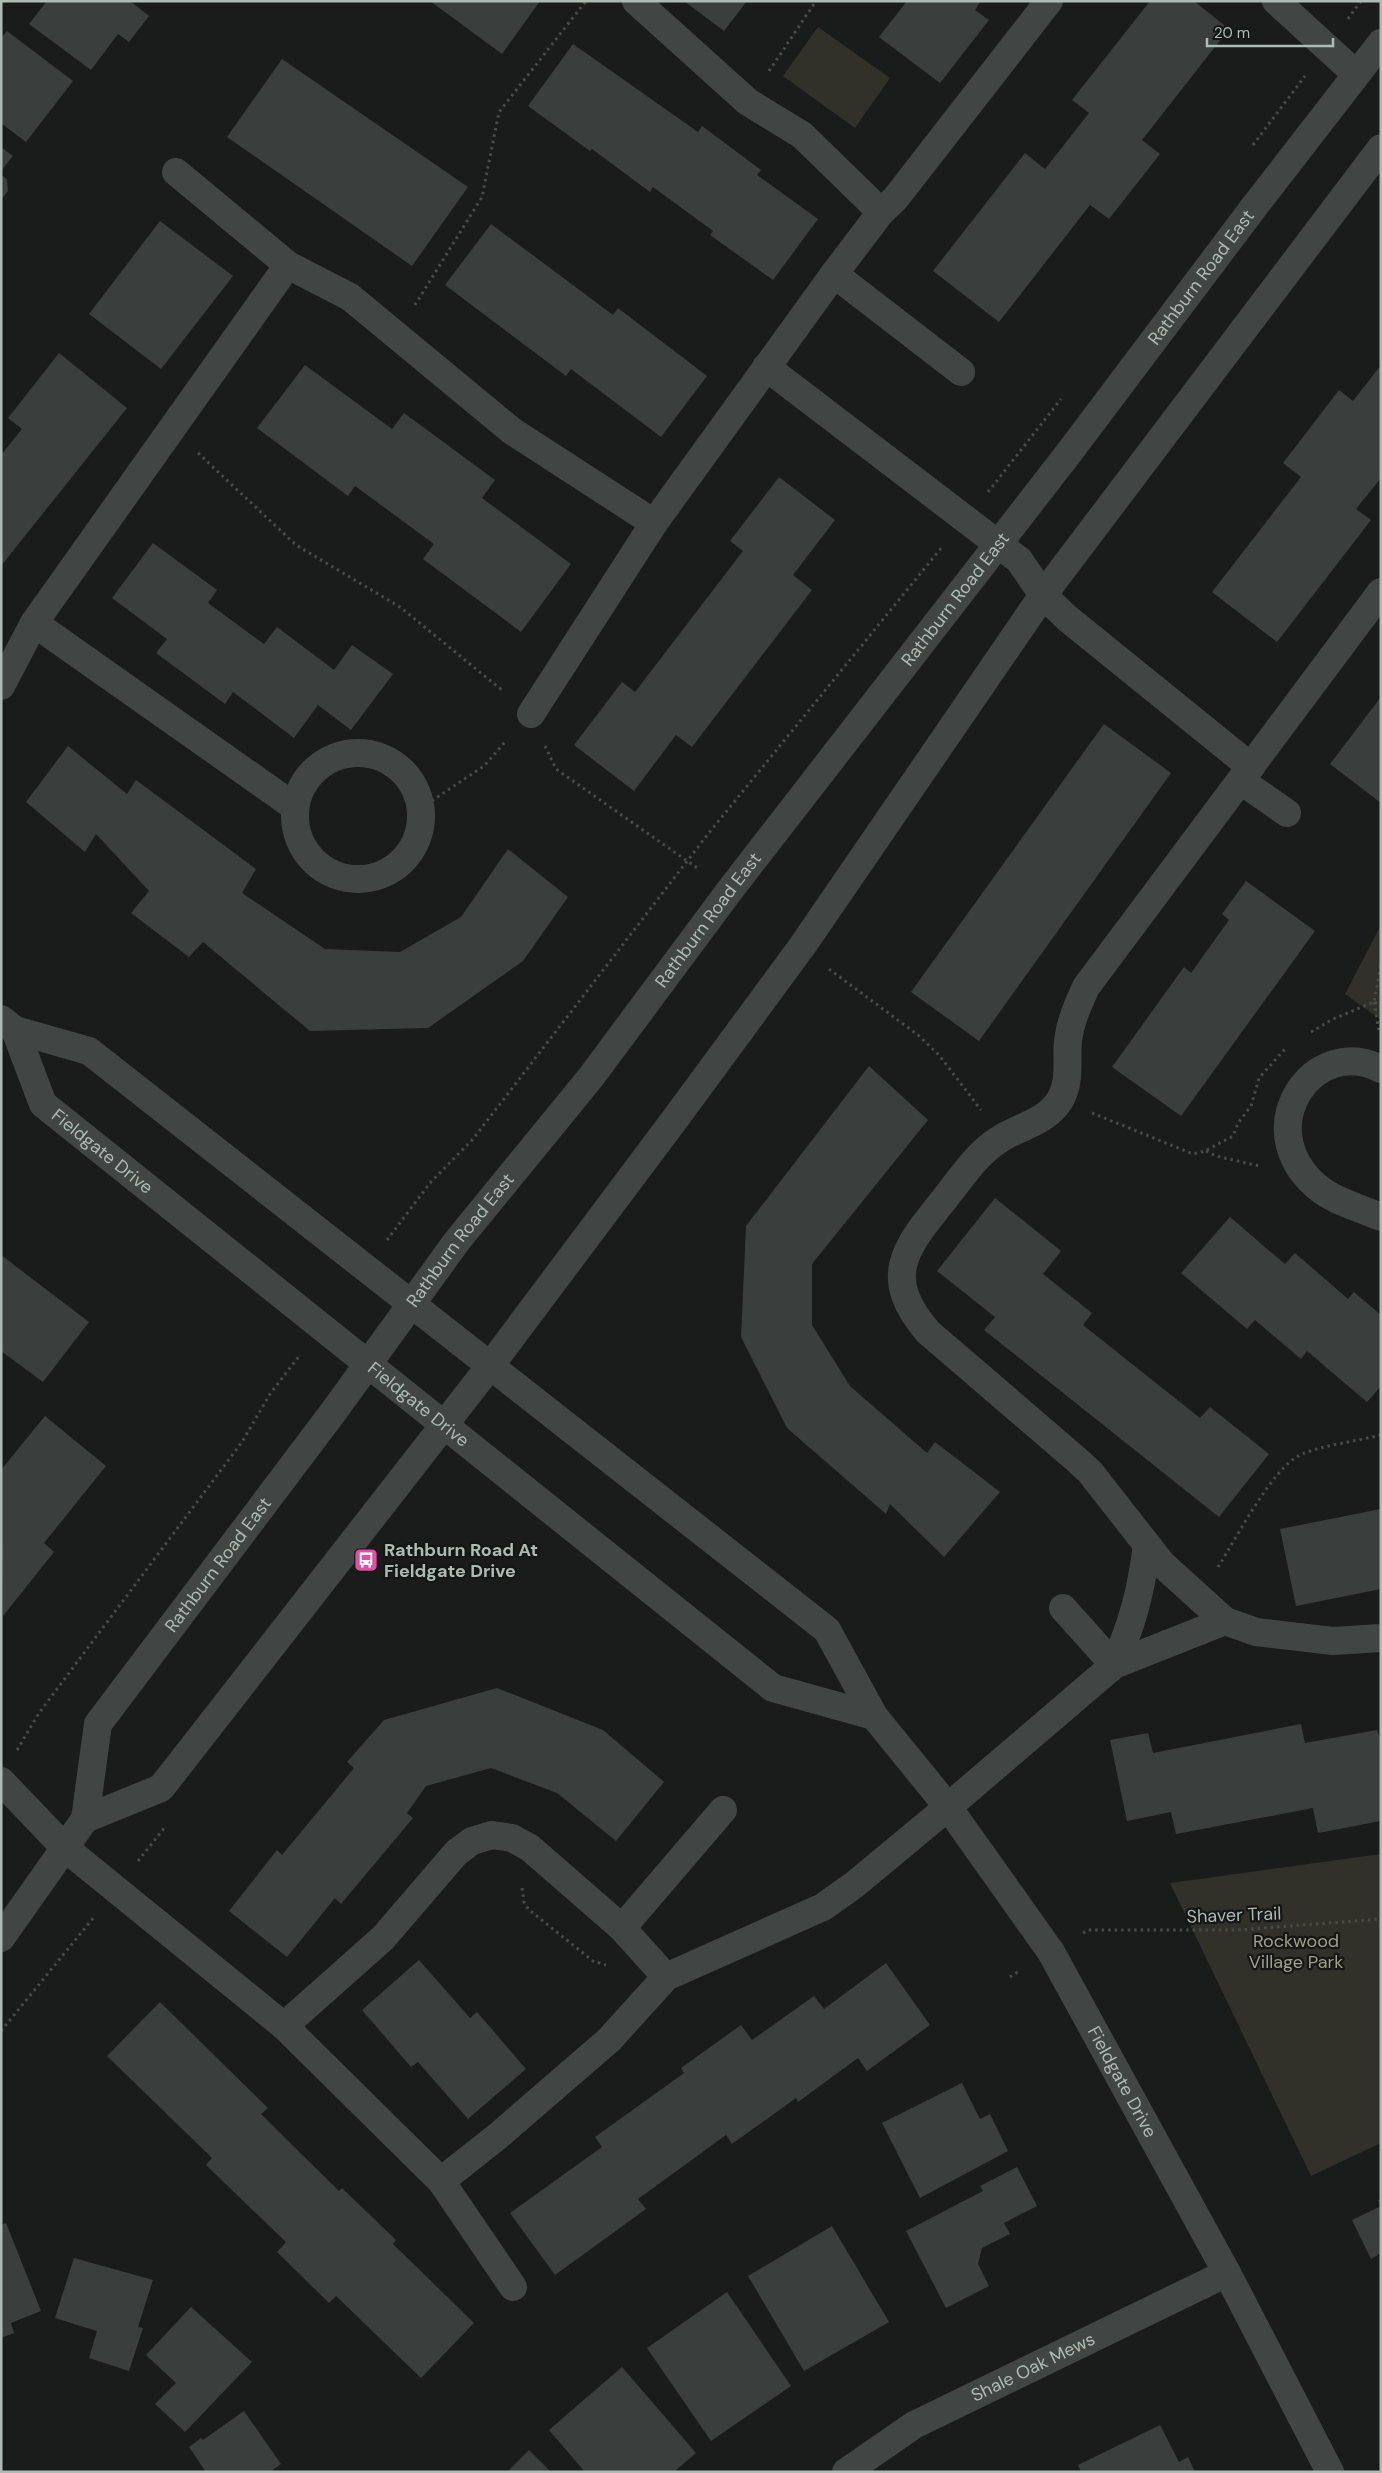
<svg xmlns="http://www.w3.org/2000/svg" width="1382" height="2473" viewBox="0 0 1382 2473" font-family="'DM Sans',sans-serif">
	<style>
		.green { fill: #313029 }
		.building { fill: #3a3e3c }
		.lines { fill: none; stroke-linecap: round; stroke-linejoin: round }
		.path { stroke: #464d49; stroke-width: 3; stroke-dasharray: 2.5 4; stroke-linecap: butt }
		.minor { stroke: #414644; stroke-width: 28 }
		.labels { text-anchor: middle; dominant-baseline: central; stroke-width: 4.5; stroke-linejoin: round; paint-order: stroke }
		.street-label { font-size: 18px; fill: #aebab4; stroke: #151717 }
		.poi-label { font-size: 18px; font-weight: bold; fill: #aebab4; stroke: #151717; text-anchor: start }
		.park-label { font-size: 18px; fill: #a39e87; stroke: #151717 }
	</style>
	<rect width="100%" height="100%" fill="#1a1c1c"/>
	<g class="green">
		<path d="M818 27 890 78 855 128 783 76Z"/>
		<path d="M1381 925V1020L1345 994Z"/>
		<path d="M1381 1854V2143L1311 2176 1170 1883Z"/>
	</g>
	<g class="building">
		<path d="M47 1H130L149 16 129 42 118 34 91 70 29 24Z"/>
		<path d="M430 1H540L502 54Z"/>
		<path d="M684 1H747L724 31Z"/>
		<path d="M907 1H981L975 10 989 20 940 83 879 37Z"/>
		<path d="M1150 1H1194L1229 29 1142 140 1160 154 1109 219 1090 205 999 322 933 271 1025 153 1045 169 1089 113 1072 100Z"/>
		<path d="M7 31 73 81 26 142 1 123V38Z"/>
		<path d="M573 44 698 132 702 126 761 170 757 175 818 219 773 280 710 235 713 231 653 187 650 192 592 149 590 151 528 106Z"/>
		<path d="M282 59 468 187 412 266 227 137Z"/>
		<path d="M1 147 13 156 1 171Z"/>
		<path d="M1 175 7 179 8 191 1 200Z"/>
		<path d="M160 221 233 276 161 369 89 314Z"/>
		<path d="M491 224 613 315 618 308 707 376 661 437 571 369 566 376 445 285Z"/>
		<path d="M59 353 127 408 1 566V455L22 429 8 418Z"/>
		<path d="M305 365 392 429 404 413 495 480 482 498 571 564 521 632 423 559 434 544 355 486 348 496 257 428Z"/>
		<path d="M1381 365V478L1356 509 1371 520 1277 642 1212 592 1301 477 1283 463 1339 390 1353 401Z"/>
		<path d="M779 477 835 520 793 575 812 590 692 747 676 735 634 791 574 745 622 682 635 692 743 551 730 541Z"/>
		<path d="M153 543 217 590 208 603 264 644 277 627 334 670 352 645 393 674 351 730 318 705 294 738 233 692 225 704 156 653 167 639 112 598Z"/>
		<path d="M1381 697V803L1330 764Z"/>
		<path d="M1104 724 1171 773 979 1041 911 992Z"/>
		<path d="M68 746 127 794 136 780 256 869 242 893 325 949 400 952 461 917 508 849 568 897 523 961 428 1028 310 1031 203 942 189 957 131 913 149 891 96 834 85 852 26 802Z"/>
		<path d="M1246 881 1315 931 1181 1116 1112 1067 1184 967 1191 973 1229 920 1222 914Z"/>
		<path d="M869 1066 928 1120 812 1264V1325L850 1386 927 1453 935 1442 1000 1492 944 1557 890 1504 886 1514 787 1428 741 1337 746 1226Z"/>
		<path d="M995 1198 1061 1251 1043 1274 1092 1313 1083 1325 1200 1418 1210 1407 1269 1454 1219 1517 984 1330 995 1317 937 1271Z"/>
		<path d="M1230 1217 1285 1264 1295 1253 1348 1299 1354 1292 1381 1315V1386L1367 1402 1307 1351 1301 1359 1255 1320 1247 1329 1181 1273Z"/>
		<path d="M1 1255 89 1322 43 1382 1 1351Z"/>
		<path d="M45 1416 106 1466 44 1543 54 1552 3 1616 1 1470Z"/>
		<path d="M1381 1509V1589L1296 1606 1280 1529Z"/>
		<path d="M497 1688 603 1730 664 1782 616 1841 557 1793 491 1768 426 1786 407 1813 413 1818 341 1904 335 1898 287 1957 229 1911 277 1850 282 1855 354 1768 347 1762 384 1720Z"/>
		<path d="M1301 1724 1305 1743 1377 1730 1381 1741V1821L1318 1833 1313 1808 1176 1834 1171 1812 1127 1821 1110 1740 1148 1733 1153 1753Z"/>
		<path d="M419 1960 470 2018 477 2012 526 2069 468 2119 418 2062 411 2067 362 2010Z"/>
		<path d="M886 1963 930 2025 867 2071 858 2058 798 2102 796 2098 732 2144 726 2135 638 2199 646 2209 555 2275 510 2213 602 2147 595 2137 684 2073 681 2068 741 2025 752 2040 814 1996 824 2009Z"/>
		<path d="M160 2002 268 2108 261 2114 339 2191 342 2188 396 2240 393 2244 474 2323 421 2378 336 2296 329 2303 277 2252 286 2242 206 2165 212 2158 107 2056Z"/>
		<path d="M962 2083 980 2119 990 2114 1008 2151 920 2198 882 2123Z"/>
		<path d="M1017 2167 1037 2206 1004 2223 1010 2234 982 2248 978 2264 989 2286 946 2308 906 2231 983 2191 980 2186Z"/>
		<path d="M1381 2199V2253L1371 2259 1352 2220 1381 2206 1378 2200Z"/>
		<path d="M6 2223 41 2311 11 2323 14 2333 1 2338V2225Z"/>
		<path d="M832 2226 889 2322 804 2371 748 2276Z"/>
		<path d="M74 2258 153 2280 138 2327 143 2328 129 2371 89 2358 97 2331 55 2318Z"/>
		<path d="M727 2292 791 2386 711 2441 647 2348Z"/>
		<path d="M191 2307 252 2362 185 2432 155 2404 176 2383 146 2355Z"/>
		<path d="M622 2367 696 2453 675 2471 585 2472 549 2430Z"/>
		<path d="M244 2411 281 2464 270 2472H206L189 2447 201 2438 203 2440Z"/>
		<path d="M1160 2425 1179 2462 1188 2457 1195 2472H1081L1078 2465Z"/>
		<path d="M529 2450 551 2472H507Z"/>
	</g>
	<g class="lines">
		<g class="path">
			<path d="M1348 19 1361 1"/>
			<path d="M769 71 816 1"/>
			<path d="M1253 145 1305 76"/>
			<path d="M415 305 482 197 499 112 586 1"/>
			<path d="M198 453 296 545 400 607 503 691"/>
			<path d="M988 492 1061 399"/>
			<path d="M545 746 556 769 700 870"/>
			<path d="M421 808 484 766 506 741"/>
			<path d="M829 969 918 1035 939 1055 981 1110"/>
			<path d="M1374 1002 1379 1031"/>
			<path d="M1375 1002 1381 1007"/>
			<path d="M1311 1032 1333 1019 1374 1002 1381 965"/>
			<path d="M1092 1113 1193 1154 1205 1151 1233 1136 1238 1123 1251 1106 1259 1078 1285 1049"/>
			<path d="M1206 1151 1216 1156 1259 1166"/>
			<path d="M387 1240 430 1183 473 1139 708 834 942 547"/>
			<path d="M1218 1567C1236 1539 1273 1466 1302 1454 1324 1445 1357 1441 1381 1435"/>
			<path d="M17 1750 39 1713 242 1442 270 1394 300 1355"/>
			<path d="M138 1861 165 1827"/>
			<path d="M522 1888 524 1902 528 1909 593 1961 606 1965"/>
			<path d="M1083 1933 1088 1930H1238L1381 1919"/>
			<path d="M1010 1977 1019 1971"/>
			<path d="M1 2031 94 1917"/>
		</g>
		<g class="minor">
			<path d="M636 1 748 102 802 135 881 212"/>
			<path d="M1276 1 1356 74"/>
			<path d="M176 172 288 265 350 297 512 431 654 523"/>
			<path d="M834 274 961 372"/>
			<path d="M766 367 1019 560 1043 595 1067 618 1251 767"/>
			<path d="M1381 592 1086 987C1078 1005 1070 1022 1068 1041 1066 1062 1071 1081 1060 1100 1045 1124 1018 1126 997 1141 976 1155 962 1177 946 1197 907 1246 879 1275 928 1332L1077 1460 1090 1472 1162 1564 1225 1621 1256 1632 1333 1641 1381 1638"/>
			<path d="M34 623 295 807"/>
			<path d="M1 686 34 623 288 265"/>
			<path d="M531 714 654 523 834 274 881 212 895 199 1049 1"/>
			<circle cx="358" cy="816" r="63"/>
			<path d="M1241 781 1287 813"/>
			<path id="s1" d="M1 1019 15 1030 89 1051 827 1630 874 1716 948 1807 1051 1952 1227 2273 1330 2472"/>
			<path id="s2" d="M15 1030 43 1104 773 1688 874 1716"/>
			<path d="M1381 1069C1314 1034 1249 1127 1316 1186 1333 1201 1360 1208 1381 1217"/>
			<path d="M1063 1608 1114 1665C1133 1623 1141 1591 1147 1545"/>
			<path d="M1 1781 65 1848 284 2026 441 2181 513 2287"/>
			<path d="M85 1819 161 1788 490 1366 678 1115 803 945 1043 595 1381 148"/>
			<path d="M622 1928 723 1810"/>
			<path id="s3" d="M1 1938 85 1819 98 1724 334 1411 457 1241 591 1077 730 890 1068 454 1254 207 1381 43"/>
			<path d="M284 2026 383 1938 456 1853 472 1841 492 1835 512 1838 530 1848 622 1928 666 1977"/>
			<path d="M441 2181 498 2136 609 2040 666 1977 823 1907 854 1885 948 1807 1114 1665 1225 1621"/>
			<path id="s4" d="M846 2472 914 2425 1227 2273"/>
		</g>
	</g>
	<defs>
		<g id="bus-square" transform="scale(1.25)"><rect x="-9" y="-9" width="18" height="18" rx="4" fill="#e04fa1" stroke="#151717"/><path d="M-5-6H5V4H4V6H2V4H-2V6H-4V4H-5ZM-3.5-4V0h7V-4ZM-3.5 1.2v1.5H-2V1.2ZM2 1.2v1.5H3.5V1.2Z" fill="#fff"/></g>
	</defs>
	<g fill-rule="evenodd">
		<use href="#bus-square" x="366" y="1560"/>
	</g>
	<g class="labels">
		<g class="street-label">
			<text stroke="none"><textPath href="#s3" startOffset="2061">Rathburn Road East</textPath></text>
			<text stroke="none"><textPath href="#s3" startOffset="1656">Rathburn Road East</textPath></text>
			<text stroke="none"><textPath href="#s3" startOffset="1251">Rathburn Road East</textPath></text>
			<text stroke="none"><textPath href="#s2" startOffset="155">Fieldgate Drive</textPath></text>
			<text stroke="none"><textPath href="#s3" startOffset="846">Rathburn Road East</textPath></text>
			<text stroke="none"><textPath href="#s2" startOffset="560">Fieldgate Drive</textPath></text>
			<text stroke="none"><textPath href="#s3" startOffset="441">Rathburn Road East</textPath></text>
			<text transform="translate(1234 1915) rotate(-2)">Shaver Trail</text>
			<text stroke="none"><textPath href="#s1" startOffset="1574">Fieldgate Drive</textPath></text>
			<text stroke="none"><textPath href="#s4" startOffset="215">Shale Oak Mews</textPath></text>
		</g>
		<g class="poi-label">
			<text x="384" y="1550">Rathburn Road At<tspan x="384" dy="21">Fieldgate Drive</tspan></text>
		</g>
		<g class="park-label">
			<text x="1296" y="1941">Rockwood<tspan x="1296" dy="21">Village Park</tspan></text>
		</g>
	</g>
	<rect width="1382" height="2473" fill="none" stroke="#aebab4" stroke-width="5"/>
	<path d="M1207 38v8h126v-8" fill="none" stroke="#aebab4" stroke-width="2.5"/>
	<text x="1214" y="38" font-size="15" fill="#aebab4" stroke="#151717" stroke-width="4" paint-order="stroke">20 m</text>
</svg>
